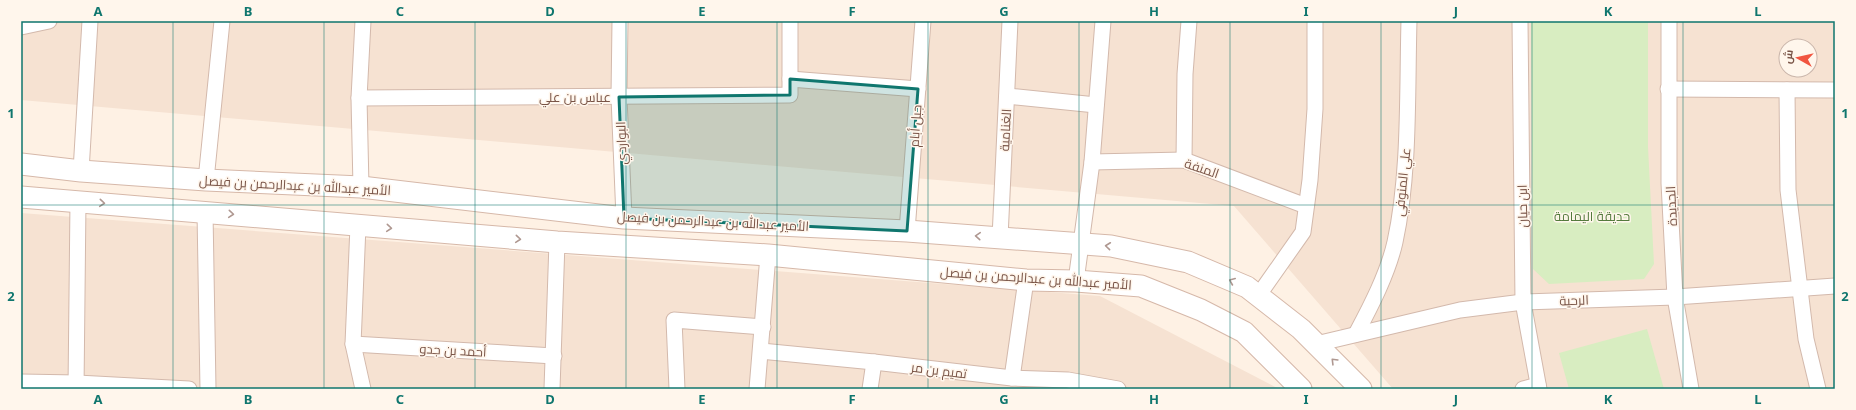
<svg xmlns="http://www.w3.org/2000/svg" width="1856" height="410" viewBox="0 0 1856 410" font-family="'Noto Sans',Cairo,sans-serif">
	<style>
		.residential { fill: #f6e2d2; fill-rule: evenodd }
		.green { fill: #d8edc1 }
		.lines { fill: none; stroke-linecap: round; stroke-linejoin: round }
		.street-casing { stroke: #d3b9ac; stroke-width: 17 }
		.secondary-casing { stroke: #d6b8a9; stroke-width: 23 }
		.street { stroke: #fff; stroke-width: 15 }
		.secondary { stroke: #fff; stroke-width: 21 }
		.oneway { stroke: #af9891 }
		.marked { fill: #0f766e; fill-opacity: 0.2; stroke: #0f766e; stroke-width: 3; stroke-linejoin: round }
		.grid { fill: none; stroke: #0f766e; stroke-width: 1; stroke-opacity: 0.55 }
		.labels { text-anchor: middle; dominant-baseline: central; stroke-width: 3; stroke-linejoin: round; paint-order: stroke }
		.street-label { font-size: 13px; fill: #795447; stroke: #fff6ec }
		.park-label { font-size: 13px; fill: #547a3c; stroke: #fff6ec }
		.neatline { fill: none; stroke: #0f766e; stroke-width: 1.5 }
		.grid-label { font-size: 13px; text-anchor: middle; font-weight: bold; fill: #0f766e }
	</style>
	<rect width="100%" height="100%" fill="#fef1e4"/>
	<g class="residential">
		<path d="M21 21H1835V389H1393L1234 206 21 100ZM1786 46H1810V70H1786Z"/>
		<path d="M21 213 1100 296 1279 389H21Z"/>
	</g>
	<g class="green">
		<path d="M1531 21H1648V147L1654 264 1644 279 1549 284 1533 269Z"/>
		<path d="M1647 329 1664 389H1569L1559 353Z"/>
	</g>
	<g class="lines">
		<g class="street-casing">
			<g id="street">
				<path d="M620 21 619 97 624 218"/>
				<path d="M1520 21 1523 302 1539 389"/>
				<path d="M1669 21V183L1675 297 1691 389"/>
				<path d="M21 27 49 21"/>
				<path d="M790 79 918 89"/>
				<path d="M1668 89 1835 90"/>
				<path d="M1787 90 1788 190 1806 339 1818 389"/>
				<path d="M1007 96 1096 105"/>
				<path d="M359 98 790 95V21"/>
				<path d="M1184 160 1185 74 1189 21"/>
				<path d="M1092 162 1184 160 1306 206"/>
				<path d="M81 171 90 21"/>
				<path d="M206 180 222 21"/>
				<path d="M361 187 359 98 363 21"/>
				<path d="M205 212 208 389"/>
				<path d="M358 226 353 344 363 389"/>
				<path d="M907 231 923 21"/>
				<path d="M1000 238 1010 21"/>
				<path d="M1076 281 1092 162 1103 21"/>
				<path d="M1258 296 1303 232 1310 180 1315 109V21"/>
				<path d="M1356 334C1371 306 1388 273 1395 242 1410 173 1407 92 1409 21"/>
				<path d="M353 344 554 356"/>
				<path d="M1316 344 1460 310 1523 302 1675 297 1835 286"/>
				<path d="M761 351 874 362 1012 378 1068 380 1118 389"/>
				<path d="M1012 378 1026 280"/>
				<path d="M21 382 77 383 189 389"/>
				<path d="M76 389 78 201"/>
				<path d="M552 389 557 242"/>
				<path d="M677 389 674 320 763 327"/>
				<path d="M757 389 768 255"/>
				<path d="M870 389 874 362"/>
				<path d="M1523 389 1538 385"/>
			</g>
		</g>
		<g class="secondary-casing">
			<g id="secondary">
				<path d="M21 164 81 171 206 180 361 187 624 218 907 231 1111 246 1188 262 1247 287 1301 329 1361 389"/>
				<path d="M21 197 557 242 768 255 1026 280 1076 281 1141 286 1201 310 1244 332 1301 389"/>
			</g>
		</g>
		<use href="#street" class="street"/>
		<use href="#secondary" class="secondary"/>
	</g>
	<defs><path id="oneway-chevron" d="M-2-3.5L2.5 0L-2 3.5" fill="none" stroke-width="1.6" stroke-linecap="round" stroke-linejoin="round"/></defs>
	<g class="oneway">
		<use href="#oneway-chevron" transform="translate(102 203) rotate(5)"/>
		<use href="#oneway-chevron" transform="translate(231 214) rotate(5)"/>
		<use href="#oneway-chevron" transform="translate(389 228) rotate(5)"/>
		<use href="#oneway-chevron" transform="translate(978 236) rotate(-176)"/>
		<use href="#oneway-chevron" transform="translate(518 239) rotate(5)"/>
		<use href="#oneway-chevron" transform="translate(1108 246) rotate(-174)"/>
		<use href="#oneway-chevron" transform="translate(1232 281) rotate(-157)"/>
		<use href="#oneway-chevron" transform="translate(1334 361) rotate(-135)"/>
	</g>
	<path class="marked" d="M790 79 918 89 907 231 624 218 619 97 790 95Z"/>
	<path class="grid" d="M173 21V389M324 21V389M475 21V389M626 21V389M777 21V389M928 21V389M1079 21V389M1230 21V389M1381 21V389M1532 21V389M1683 21V389M21 205H1835"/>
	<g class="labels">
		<g class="street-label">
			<text x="575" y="97">عباس بن علي</text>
			<text transform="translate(915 126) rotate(-86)">جبل أبام</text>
			<text transform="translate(1005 130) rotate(-87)">الغنامية</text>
			<text transform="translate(621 143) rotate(-92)">البواردي</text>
			<text transform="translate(1202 168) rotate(19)">المنفة</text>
			<text transform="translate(1402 182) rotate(-84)">علي المنوفي</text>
			<text transform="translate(295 185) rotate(3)">الأمير عبدالله بن عبدالرحمن بن فيصل</text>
			<text transform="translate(1522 206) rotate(-91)">ابن حيان</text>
			<text transform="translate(1671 206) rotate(-93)">الجديدة</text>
			<text transform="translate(713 221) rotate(3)">الأمير عبدالله بن عبدالرحمن بن فيصل</text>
			<text transform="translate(1036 278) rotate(4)">الأمير عبدالله بن عبدالرحمن بن فيصل</text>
			<text transform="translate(1574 300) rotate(-2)">الرحية</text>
			<text transform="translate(453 350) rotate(3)">أحمد بن جدو</text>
			<text transform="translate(939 370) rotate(7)">تميم بن مر</text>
		</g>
		<g class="park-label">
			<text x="1592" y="216">حديقة اليمامة</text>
		</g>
	</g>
	<rect width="1856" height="410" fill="none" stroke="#fff6ec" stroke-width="44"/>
	<g transform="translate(1798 58) rotate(278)"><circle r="19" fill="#fff6ec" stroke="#c9b5aa"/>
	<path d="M0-3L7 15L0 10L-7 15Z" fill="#f15540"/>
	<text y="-6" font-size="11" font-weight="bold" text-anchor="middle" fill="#795447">ش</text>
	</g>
	<rect x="22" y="22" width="1812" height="366" class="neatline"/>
	<g class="grid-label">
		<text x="98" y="16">A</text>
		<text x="248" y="16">B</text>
		<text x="400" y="16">C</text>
		<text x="550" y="16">D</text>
		<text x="702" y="16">E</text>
		<text x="852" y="16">F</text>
		<text x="1004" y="16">G</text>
		<text x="1154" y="16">H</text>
		<text x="1306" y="16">I</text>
		<text x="1456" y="16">J</text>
		<text x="1608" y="16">K</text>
		<text x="1758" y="16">L</text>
		<text x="11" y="118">1</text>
		<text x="1845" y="118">1</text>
		<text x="11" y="301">2</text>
		<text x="1845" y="301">2</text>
		<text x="98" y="404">A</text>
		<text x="248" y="404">B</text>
		<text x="400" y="404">C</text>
		<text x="550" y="404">D</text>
		<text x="702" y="404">E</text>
		<text x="852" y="404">F</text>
		<text x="1004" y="404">G</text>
		<text x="1154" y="404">H</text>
		<text x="1306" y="404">I</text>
		<text x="1456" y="404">J</text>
		<text x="1608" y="404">K</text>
		<text x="1758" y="404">L</text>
	</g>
</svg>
